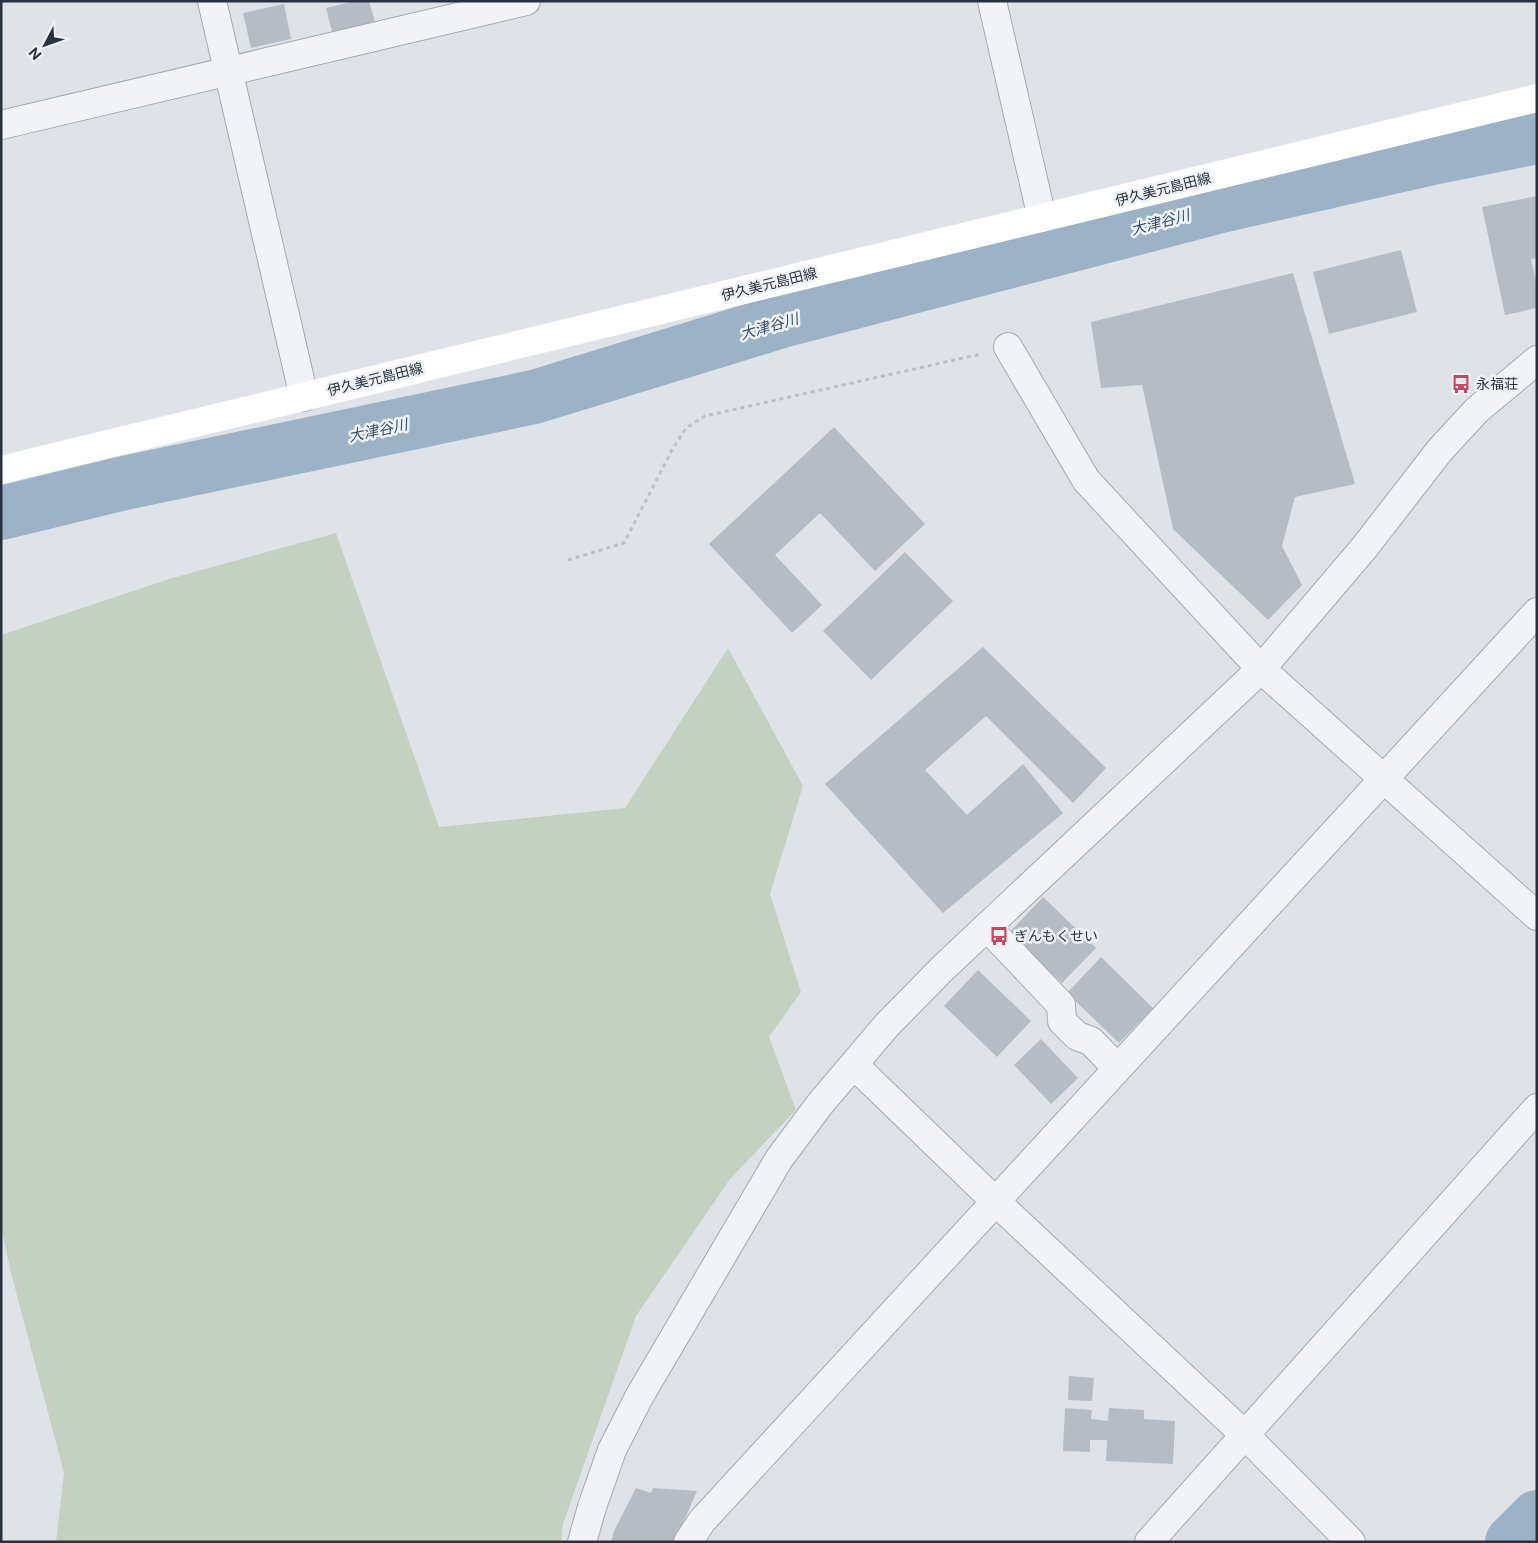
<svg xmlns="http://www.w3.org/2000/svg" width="1538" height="1543" viewBox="0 0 1538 1543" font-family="'Public Sans','Noto Sans JP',sans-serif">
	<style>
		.green { fill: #c5d1c0 }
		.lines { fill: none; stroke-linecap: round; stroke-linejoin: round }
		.river { stroke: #9bb2c7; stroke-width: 54 }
		.building { fill: #b6bcc4 }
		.street-casing { stroke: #a4aab2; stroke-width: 30 }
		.path { stroke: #bdc1c6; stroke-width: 3; stroke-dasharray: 4 4; stroke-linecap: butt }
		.street { stroke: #f2f3f6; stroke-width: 28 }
		.secondary { stroke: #fff; stroke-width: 28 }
		.labels { text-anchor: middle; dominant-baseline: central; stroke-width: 5; stroke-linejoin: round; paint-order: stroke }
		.street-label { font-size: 14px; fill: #28313e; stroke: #eef2f5 }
		.poi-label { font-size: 14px; fill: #28313e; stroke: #eef2f5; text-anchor: start }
		.water-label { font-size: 15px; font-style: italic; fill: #345171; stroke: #eef2f5 }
	</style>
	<rect width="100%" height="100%" fill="#dfe3e8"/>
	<path class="green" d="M336 533 439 827 625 808 728 648 803 786 770 894 801 992 769 1037 796 1110 730 1179 636 1316 563 1524 561 1542H56L64 1473 11 1273 1 1227V635L169 579Z"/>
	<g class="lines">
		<g class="river">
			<path d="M1 513 120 484 534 397 782 321 1221 206 1437 157 1537 137"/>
			<path d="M1512 1542 1537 1517"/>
		</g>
	</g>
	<g class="building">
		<path d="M355 1H369L375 22 332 32 326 8Z"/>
		<path d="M284 4 291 39 251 48 243 13Z"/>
		<path d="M1537 196V258L1531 259 1537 286V308L1505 315 1482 207Z"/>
		<path d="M1401 250 1417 312 1329 334 1313 272Z"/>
		<path d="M1293 273 1355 484 1295 497 1282 546 1302 585 1268 620 1173 529 1142 385 1101 388 1091 322Z"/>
		<path d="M834 427 925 524 875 571 820 513 775 555 822 605 792 633 709 544Z"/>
		<path d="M905 552 953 601 871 680 823 631Z"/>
		<path d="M983 647 1106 768 1073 803 986 716 925 770 967 815 1023 764 1063 813 943 913 825 784Z"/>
		<path d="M1043 897 1096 948 1062 983 1009 933Z"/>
		<path d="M1101 957 1153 1008 1119 1043 1067 993Z"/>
		<path d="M978 970 1031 1021 997 1057 944 1006Z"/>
		<path d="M1041 1039 1078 1078 1051 1104 1014 1065Z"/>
		<path d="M1069 1376 1094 1378 1092 1401 1068 1400Z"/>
		<path d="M1065 1408 1092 1410 1091 1419 1108 1421 1109 1408 1144 1410V1419L1175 1421 1173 1464 1106 1461 1107 1440H1090V1452L1063 1451Z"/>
		<path d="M636 1488 651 1493 653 1488 697 1491 675 1542H611L614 1531Z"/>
	</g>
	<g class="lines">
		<g class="street-casing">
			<g id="street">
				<path d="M212 1 304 397"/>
				<path d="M992 1 1042 218"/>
				<path d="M1 125 526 1"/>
				<path d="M1008 347 1086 480 1261 669 1537 916"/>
				<path d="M987 927 1061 1005 1062 1021 1077 1036 1091 1041 1117 1068"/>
				<path d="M854 1065 995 1201 1245 1435 1351 1542"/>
				<path d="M582 1542 592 1507 612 1450 639 1397 779 1159 820 1104 887 1025 943 968 1261 669 1364 548 1440 450 1477 410 1537 360"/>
				<path d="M688 1542 702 1521 1537 612"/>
				<path d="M1149 1542 1537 1108"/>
			</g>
		</g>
		<path class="path" d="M568 560 624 543 672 450 686 428 705 416 981 354"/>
		<use href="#street" class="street"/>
		<path class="secondary" d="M1 470 1537 98"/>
	</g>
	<defs>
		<g id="bus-bare" transform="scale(1.5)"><path d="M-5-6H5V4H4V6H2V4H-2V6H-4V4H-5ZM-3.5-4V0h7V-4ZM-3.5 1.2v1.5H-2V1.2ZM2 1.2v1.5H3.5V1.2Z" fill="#c9485f" stroke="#eef2f5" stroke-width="2.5" paint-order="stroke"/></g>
	</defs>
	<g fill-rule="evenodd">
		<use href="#bus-bare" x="1461" y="384"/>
		<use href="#bus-bare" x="999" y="936"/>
	</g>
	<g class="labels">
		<g class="street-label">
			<text transform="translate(1163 189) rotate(-14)">伊久美元島田線</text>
			<text transform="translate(769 284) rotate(-14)">伊久美元島田線</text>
			<text transform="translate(375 379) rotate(-14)">伊久美元島田線</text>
		</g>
		<g class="poi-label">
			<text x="1476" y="384">永福荘</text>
			<text x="1014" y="936">ぎんもくせい</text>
		</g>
		<g class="water-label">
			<text transform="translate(1160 222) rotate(-15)">大津谷川</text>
			<text transform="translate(769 326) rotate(-16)">大津谷川</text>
			<text transform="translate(378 430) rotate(-12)">大津谷川</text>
		</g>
	</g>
	<rect width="1538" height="1543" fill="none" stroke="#28313e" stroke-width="5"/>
	<g transform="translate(45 45) rotate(229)" stroke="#eef2f5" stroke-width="4" paint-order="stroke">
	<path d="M0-4L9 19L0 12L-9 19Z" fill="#28313e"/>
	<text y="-8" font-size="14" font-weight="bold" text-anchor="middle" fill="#28313e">N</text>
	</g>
</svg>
